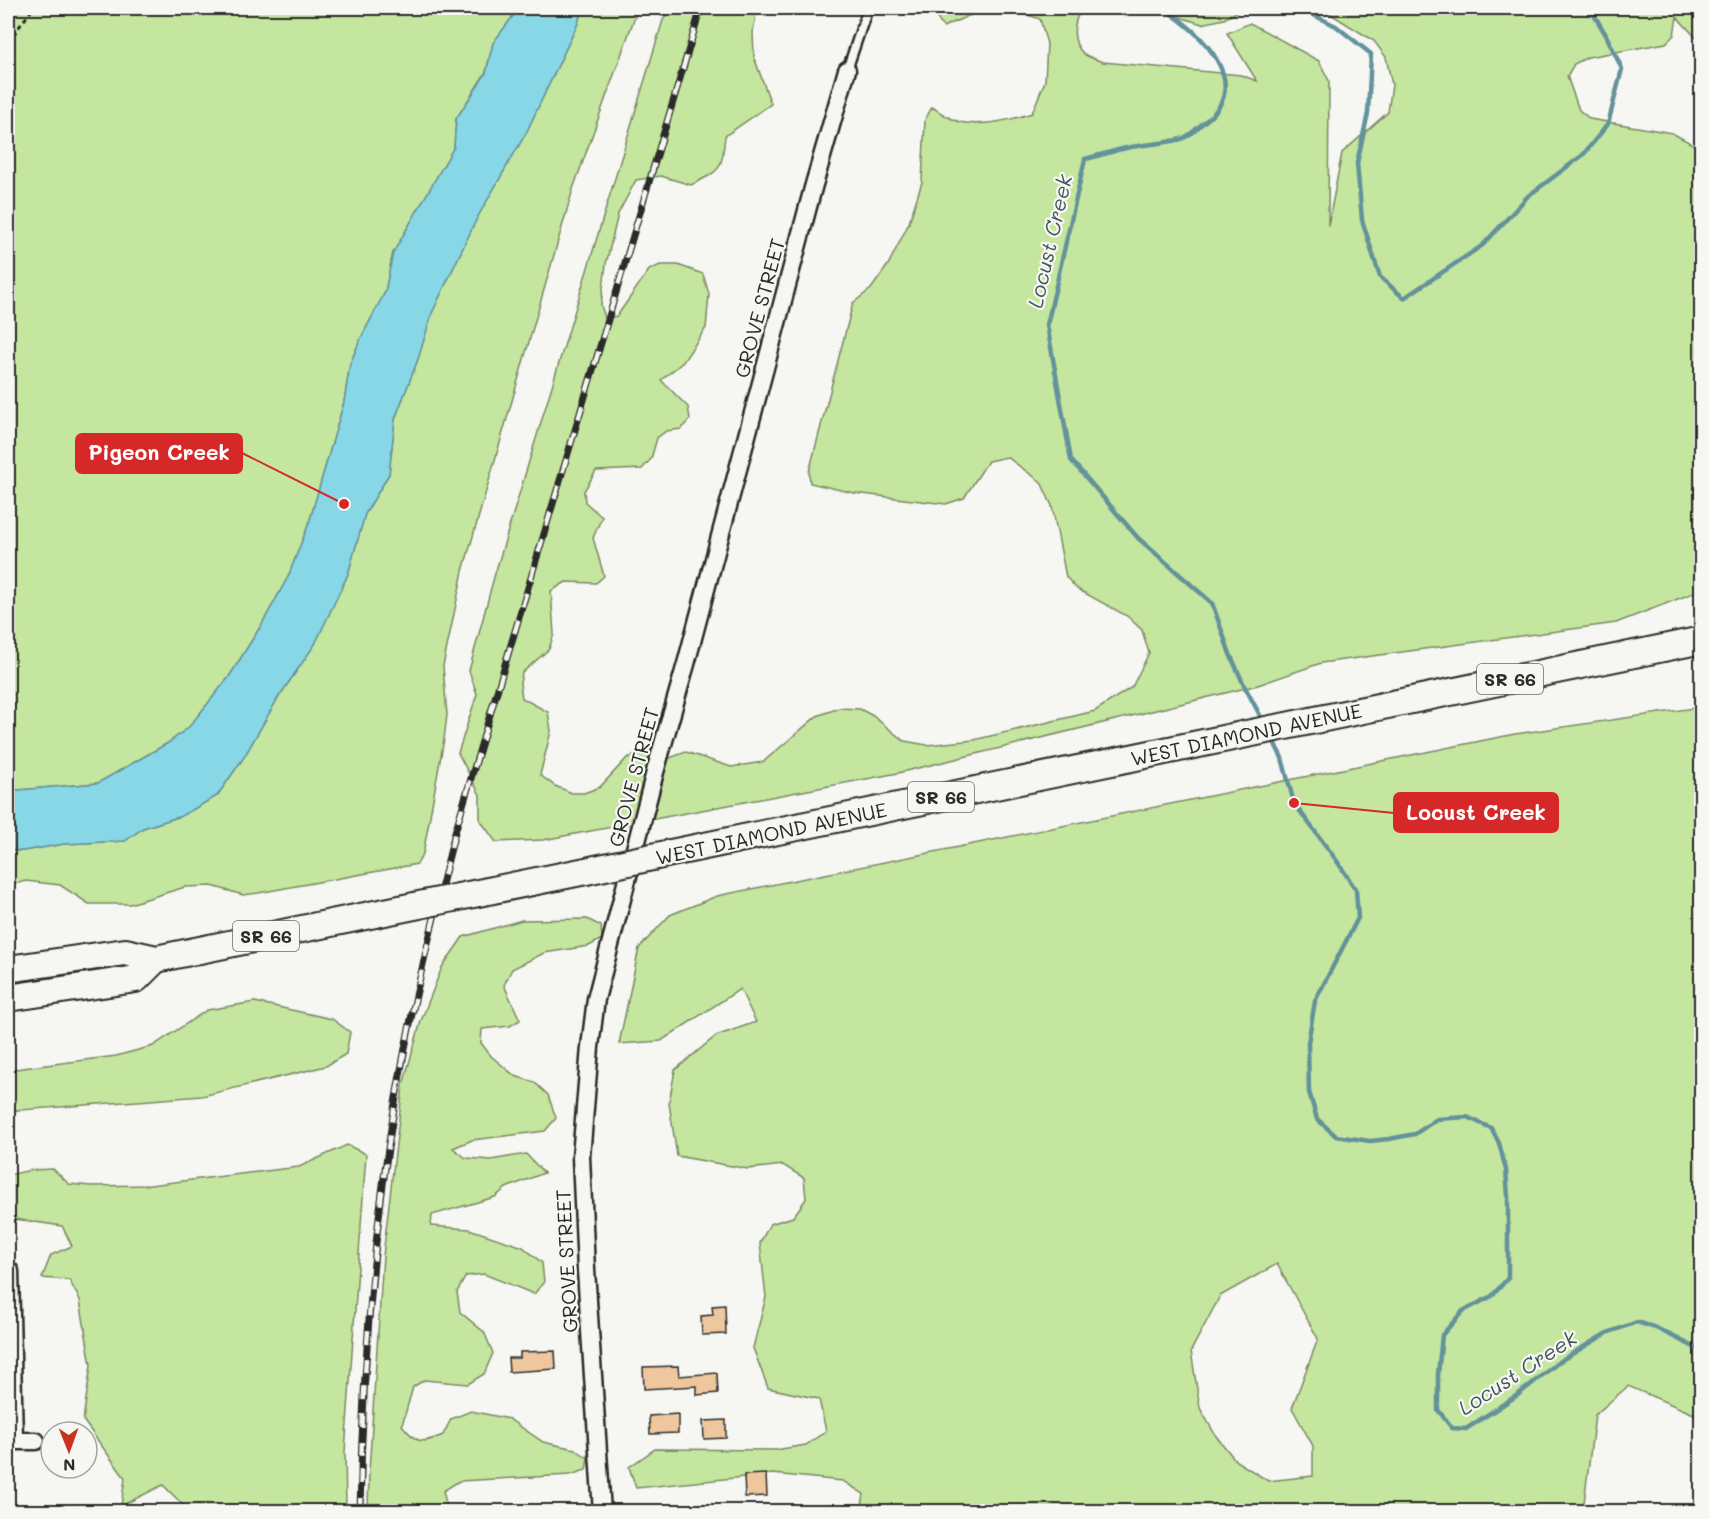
<svg xmlns="http://www.w3.org/2000/svg" width="1709" height="1519" viewBox="0 0 1709 1519" font-family="Mali,sans-serif">
	<style>
		.green { fill: #c5e69e; stroke: #788864; stroke-width: 1.5; fill-rule: evenodd }
		.water { fill: #88d7e6; stroke: #63929b; stroke-width: 1.5 }
		.lines { fill: none; stroke-linecap: round; stroke-linejoin: round }
		.stream { stroke: #63929b; stroke-width: 4.5 }
		.building { fill: #efc79e; stroke: #2b2b2b; stroke-width: 1.5 }
		.lane-casing { stroke: #2b2b2b; stroke-width: 13 }
		.street-casing { stroke: #2b2b2b; stroke-width: 21 }
		.primary-casing { stroke: #2b2b2b; stroke-width: 30 }
		.path { stroke: #2b2b2b; stroke-width: 3; stroke-dasharray: 4.5 4.5; stroke-linecap: butt }
		.lane { stroke: #f6f6f2; stroke-width: 8 }
		.street { stroke: #f6f6f2; stroke-width: 16 }
		.primary { stroke: #f6f6f2; stroke-width: 26 }
		.rail-casing { stroke: #2b2b2b; stroke-width: 7 }
		.rail { stroke: #f6f6f2; stroke-width: 4.5; stroke-dasharray: 14; stroke-linecap: butt }
		.primary-bridge-casing { stroke: #2b2b2b; stroke-width: 30; stroke-linecap: butt }
		.primary-bridge { stroke: #f6f6f2; stroke-width: 26 }
		.labels { text-anchor: middle; dominant-baseline: central; stroke-width: 4.5; stroke-linejoin: round; paint-order: stroke }
		.shield { fill: #f6f6f2; stroke: #686867; stroke-width: 1.5 }
		.shield-label { font-size: 18px; font-weight: bold; fill: #2b2b2b }
		.street-label { font-size: 20px; fill: #2b2b2b; stroke: #f6f6f2 }
		.water-label { font-size: 21px; font-style: italic; fill: #42565a; stroke: #f6f6f2 }
		.leader { fill: none; stroke: #d62828; stroke-width: 2 }
		.callout-dot { fill: #d62828; stroke: #f6f6f2; stroke-width: 2 }
		.callout { fill: #d62828; stroke: #d62828; stroke-width: 2 }
		.callout-label { font-size: 21px; text-anchor: middle; font-weight: bold; fill: #fff }
	</style>
	<rect width="100%" height="100%" fill="#f6f6f2"/>
	<filter id="ink" filterUnits="userSpaceOnUse"><feTurbulence type="fractalNoise" baseFrequency=".0167" numOctaves="2"/><feDisplacementMap in="SourceGraphic" scale="12" xChannelSelector="R" yChannelSelector="G"/><feConvolveMatrix kernelMatrix="1 2 1 2 8 2 1 2 1" color-interpolation-filters="sRGB"/></filter>
	<g filter="url(#ink)">
		<g class="green">
			<path d="M8 8H519L493 43 486 72 456 119 454 147 393 253 385 292 361 338 350 364 344 402 309 523 288 577 262 624 229 677 189 727 168 743 98 783 8 791Z"/>
			<path d="M582 8H638L573 189 463 571 443 666 447 715 444 739 423 854 417 864 258 893 243 895 212 886 185 887 130 904H89L60 885 26 881 8 885V850L23 851 64 844 125 841 143 828 181 816 217 796 244 757 278 698 315 644 348 574 365 514 389 474 395 419 418 359 432 313 477 218 526 133 578 23Z"/>
			<path d="M670 8H757L753 32 754 57 771 104 725 136C721 171 723 169 691 185L661 176 636 180 618 214 606 264 601 305 605 318 617 316 649 270 660 265H678L703 274 709 294 706 328 683 362 661 380 688 407 690 419 681 429 666 431 657 438 651 459 642 469 596 471 584 491 585 502 602 517 593 538 604 576 596 583 566 582 551 591 554 634 549 649 522 673 520 683 522 698 548 712 551 731 540 775 555 786 572 793H584L600 787 627 758 639 754 667 759 686 752 731 767 763 762 817 716 839 708 860 709 873 716 904 741 927 745 974 740 1095 711 1132 687 1149 653 1142 630 1127 616 1077 589 1066 577 1052 506 1041 482 1007 457 988 461 964 498 946 504 854 493 810 483 809 472 853 303 871 289 888 265 909 223 922 182 925 120 932 107C940 112 948 118 957 121 978 128 1012 120 1032 113L1045 81 1047 44 1040 19 1008 8H1082C1073 21 1070 42 1084 54 1089 57 1097 60 1103 62L1241 75 1257 81 1227 33 1250 23 1319 61 1329 81 1328 226 1342 153 1388 112 1392 85 1386 57 1374 41 1321 8H1701V43L1677 17 1674 35 1666 43 1588 57 1574 64 1567 76 1579 110 1590 119 1672 133 1696 146 1701 154V590L1616 623 1321 663 1258 685 898 773 543 840 496 842 480 820V795L458 753 477 694 469 671 494 577 663 20Z"/>
			<path d="M937 8H997L984 9 943 27 934 14Z"/>
			<path d="M1151 8H1244L1224 19 1202 24Z"/>
			<path d="M1701 707V1417L1628 1386 1595 1415 1583 1511 861 1512 864 1494 843 1481 773 1474 636 1488 629 1467 655 1449 775 1450 806 1445 826 1431 819 1399 768 1388 753 1348 766 1297 760 1243 770 1224 793 1217 806 1199 804 1178 783 1165 748 1169 677 1156 669 1103 675 1070 716 1036 756 1022 740 989 661 1041 619 1044 639 948 670 915 717 896 1515 734ZM1277 1264 1318 1339 1292 1408 1313 1446V1476L1268 1481 1236 1461 1216 1436 1200 1408 1191 1351 1220 1296Z"/>
			<path d="M587 919 601 926 602 939 589 946 544 953 512 969 504 985 520 1020 510 1026 482 1029 481 1043 491 1056 515 1076 534 1082 548 1095 556 1118 545 1131 472 1140 453 1148 466 1158 491 1160 526 1154 544 1173 506 1188 495 1197 432 1215 431 1226 469 1229 523 1247 542 1263 544 1282 534 1294 484 1274 466 1276 457 1292 460 1312 484 1332 493 1353 484 1374 468 1384 424 1380 413 1387 402 1425C417 1444 421 1444 443 1435L451 1419 471 1411 509 1419 543 1442 575 1449 588 1458 586 1470 570 1475 459 1481 443 1491 448 1511H368L369 1472 383 1256 403 1085 421 1021 442 967 463 937 522 920Z"/>
			<path d="M255 1002 332 1019 350 1032 346 1054 326 1066 202 1096 8 1111V1070L116 1056 153 1046 207 1010Z"/>
			<path d="M347 1145 366 1154 345 1452 346 1511H189L163 1485 121 1506 125 1478 83 1420 91 1365 80 1300 69 1280 42 1278 51 1255 72 1246 62 1226 8 1218V1175L31 1170 53 1169 69 1184 91 1186 150 1185 299 1167Z"/>
		</g>
		<path class="water" d="M519 8H582L578 23 526 133 477 218 432 313 418 359 395 419 389 474 365 514 348 574 315 644 278 698 244 757 217 796 181 816 143 828 125 841 64 844 23 851 8 850V791L98 783 168 743 189 727 229 677 262 624 288 577 309 523 344 402 350 364 361 338 385 292 393 253 454 147 456 119 486 73 493 43Z"/>
		<g class="lines">
			<g class="stream">
				<path d="M1163 8C1200 32 1256 84 1203 123 1197 128 1189 137 1181 139 1163 144 1144 144 1126 148 1112 151 1099 156 1085 159L1047 325 1071 460 1138 538 1212 603 1230 654 1244 685 1264 723"/>
				<path d="M1299 8 1336 26 1371 54 1368 113 1357 163 1362 220 1380 277 1404 298 1483 245 1528 196 1583 155 1608 124 1622 69 1606 35 1590 8"/>
				<path d="M1272 738 1282 758 1294 803 1337 861 1356 890 1358 918 1315 1001 1308 1043 1309 1092 1317 1119 1336 1136 1370 1141 1389 1139 1415 1134 1437 1119 1467 1117 1491 1128 1499 1143 1506 1170 1508 1196V1278L1492 1296 1463 1311 1442 1335 1438 1374V1410L1452 1428 1466 1429 1519 1394 1560 1361 1607 1333 1637 1322 1656 1328 1702 1351"/>
			</g>
		</g>
		<g class="building">
			<path d="M725 1305 726 1334 702 1335 701 1316 713 1315 712 1306Z"/>
			<path d="M555 1351 556 1369 509 1372 508 1358H520V1352Z"/>
			<path d="M678 1366 679 1376 717 1373 718 1393 697 1395V1386L644 1389 643 1367Z"/>
			<path d="M678 1414V1433L650 1434 649 1416Z"/>
			<path d="M726 1420V1438L704 1439 703 1421Z"/>
			<path d="M766 1474 767 1496 745 1497 744 1475Z"/>
		</g>
		<g class="lines">
			<g class="lane-casing">
				<path id="lane" d="M847 70 868 8"/>
			</g>
			<g class="street-casing">
				<g id="street">
					<path d="M10 1271 14 1440"/>
					<path d="M8 1441H36"/>
					<path d="M602 1512 586 1270 581 1157 590 1047 596 999 655 772 686 664 813 188 847 70"/>
				</g>
			</g>
			<g class="primary-casing">
				<g id="primary">
					<path d="M671 853 1702 640"/>
					<path d="M488 891 586 871"/>
					<path d="M8 969 125 952 156 959 375 914"/>
					<path d="M8 998 136 979 156 959"/>
				</g>
			</g>
			<path class="path" d="M8 42 33 8"/>
			<use href="#lane" class="lane"/>
			<use href="#street" class="street"/>
			<use href="#primary" class="primary"/>
			<g class="rail-casing">
				<path id="rail" d="M360 1512C362 1385 371 1260 390 1135 405 1033 430 933 455 832L701 8"/>
			</g>
			<use href="#rail" class="rail"/>
			<g class="primary-bridge-casing">
				<g id="primary-bridge">
					<path d="M586 871 671 853"/>
					<path d="M375 914 488 891"/>
				</g>
			</g>
			<use href="#primary-bridge" class="primary-bridge"/>
		</g>
	</g>
	<g class="labels">
		<g class="shield">
			<rect x="1477" y="664" width="66" height="30" rx="4.5"/>
			<rect x="908" y="782" width="66" height="30" rx="4.5"/>
			<rect x="233" y="921" width="66" height="30" rx="4.5"/>
		</g>
		<g class="shield-label">
			<text x="1510" y="679">SR 66</text>
			<text x="941" y="797">SR 66</text>
			<text x="266" y="936">SR 66</text>
		</g>
		<g class="street-label">
			<text transform="translate(759 308) rotate(-75)">GROVE STREET</text>
			<text transform="translate(1246 734) rotate(-12)">WEST DIAMOND AVENUE</text>
			<text transform="translate(633 777) rotate(-75)">GROVE STREET</text>
			<text transform="translate(771 833) rotate(-12)">WEST DIAMOND AVENUE</text>
			<text transform="translate(566 1261) rotate(-93)">GROVE STREET</text>
		</g>
		<g class="water-label">
			<text transform="translate(1049 241) rotate(-77)">Locust Creek</text>
			<text transform="translate(1517 1372) rotate(-33)">Locust Creek</text>
		</g>
	</g>
	<path class="leader" d="M344 504L242 453M1294 803L1394 813"/>
	<g class="callout-dot">
		<circle cx="344" cy="504" r="6"/>
		<circle cx="1294" cy="803" r="6"/>
	</g>
	<g class="callout">
		<rect x="76" y="434" width="166" height="39" rx="6"/>
		<rect x="1394" y="793" width="164" height="39" rx="6"/>
	</g>
	<g class="callout-label">
		<text x="159" y="460">Pigeon Creek</text>
		<text x="1476" y="820">Locust Creek</text>
	</g>
	<rect width="1709" height="1519" fill="none" stroke="#f6f6f2" stroke-width="30"/>
	<rect x="15" y="15" width="1679" height="1489" fill="none" stroke="#2b2b2b" stroke-width="2" filter="url(#ink)"/>
	<g transform="translate(69 1450) rotate(179)"><circle r="28" fill="#f6f6f2" stroke="#a5a5a2" stroke-width="1.5"/>
	<path d="M0-4.5L10 22L0 15L-10 22Z" fill="#c8321e"/>
	<text y="-9" font-size="16" font-weight="bold" text-anchor="middle" fill="#2b2b2b">N</text>
	</g>
</svg>
